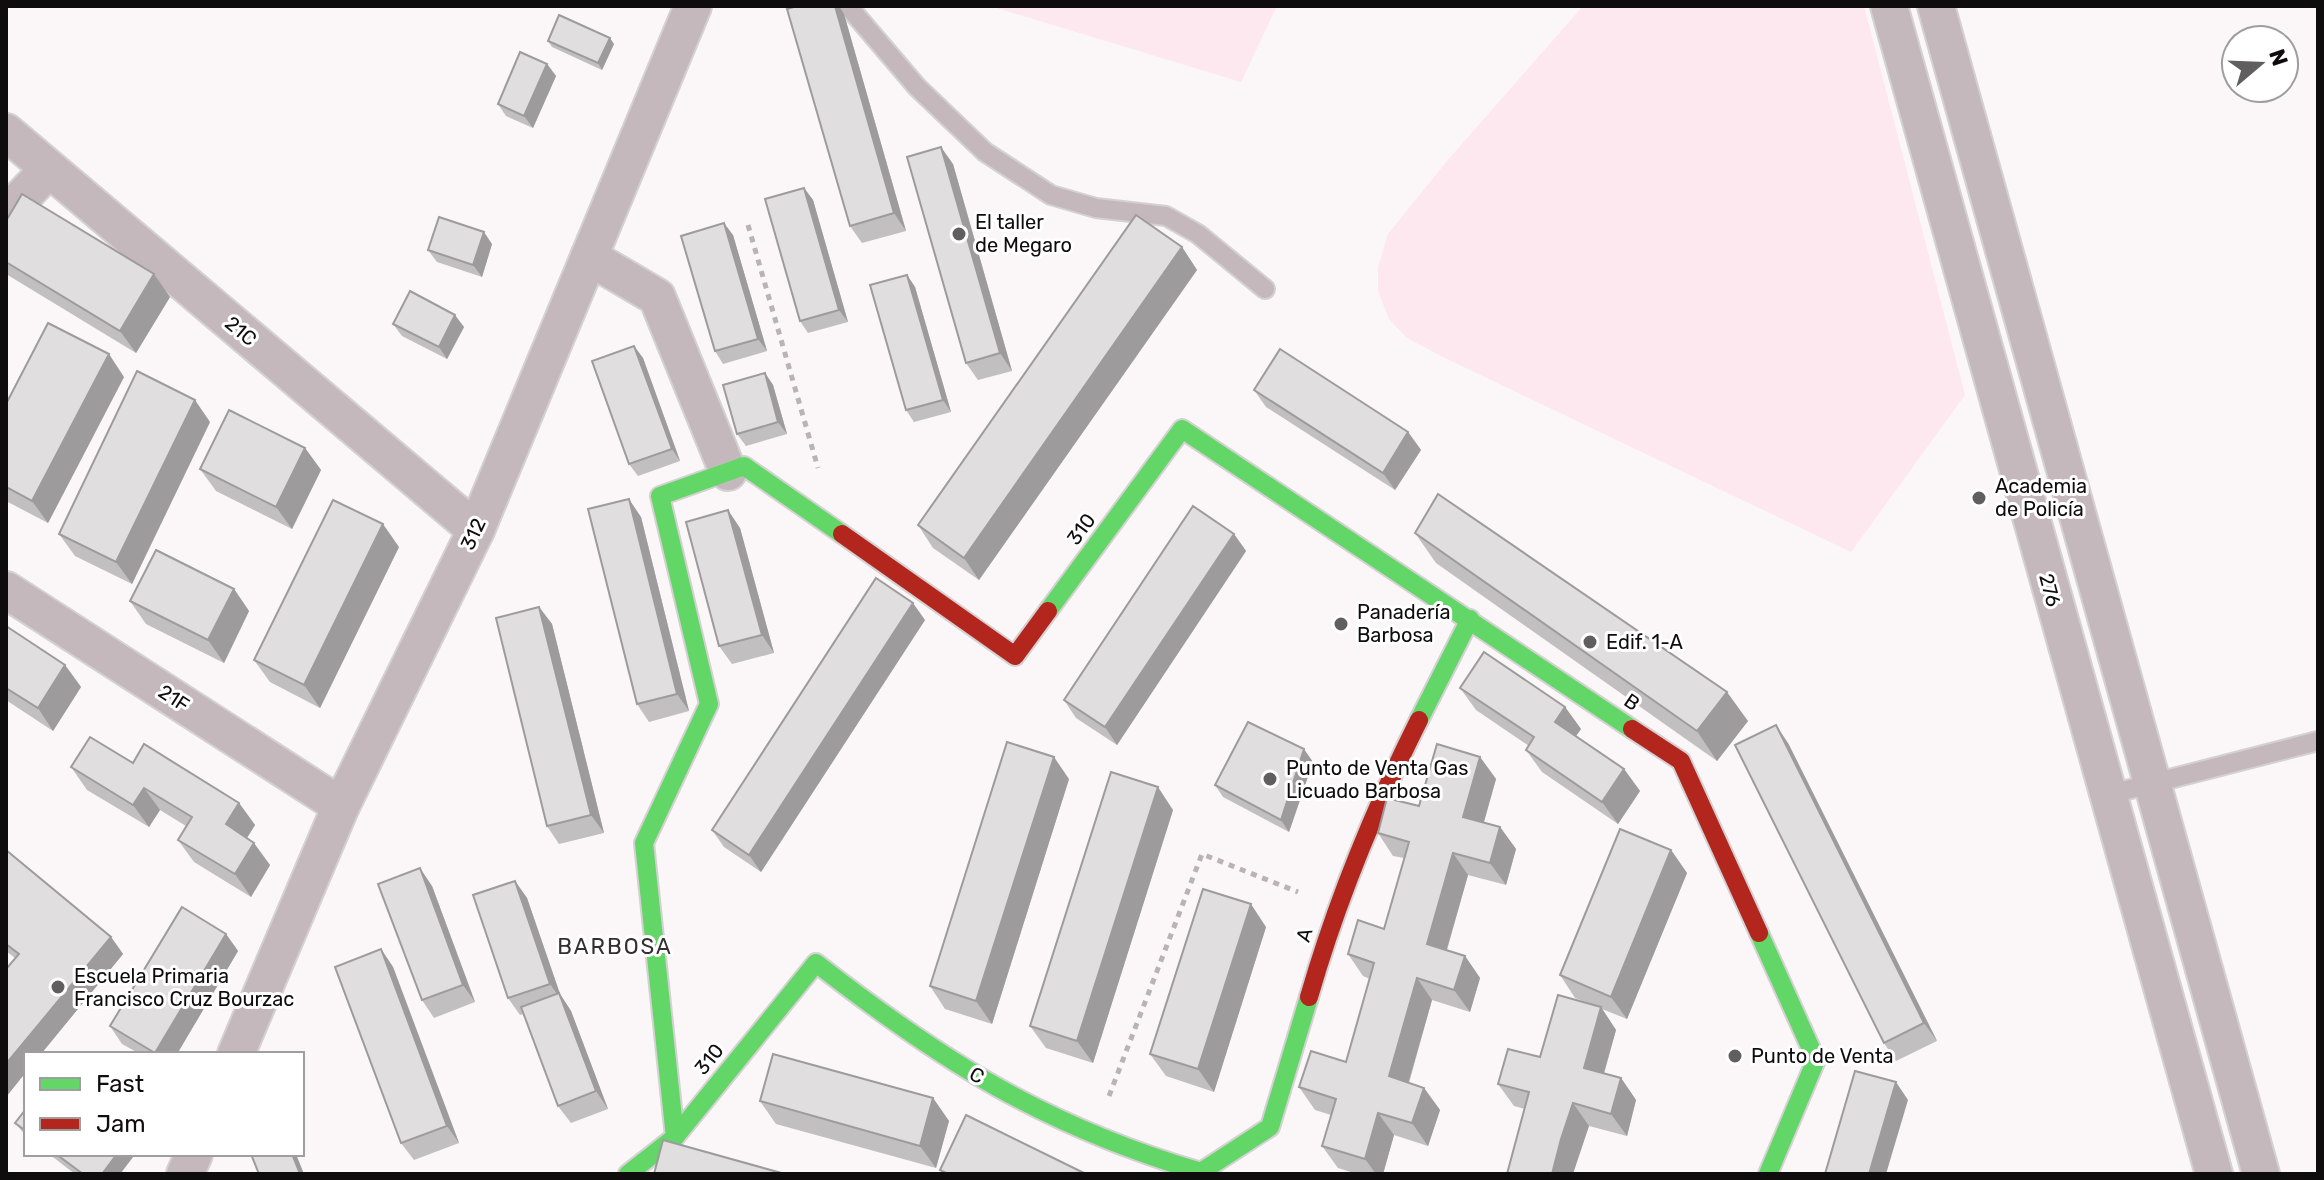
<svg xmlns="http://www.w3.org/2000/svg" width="2324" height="1180" viewBox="0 0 2324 1180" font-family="Rubik,sans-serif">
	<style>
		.green { fill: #fde8ef }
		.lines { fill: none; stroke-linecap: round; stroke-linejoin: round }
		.lane-casing { stroke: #d4d1d2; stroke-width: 22 }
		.street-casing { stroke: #d4d1d2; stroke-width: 40 }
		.fast-casing { stroke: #d4d1d2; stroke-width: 22 }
		.jam-casing { stroke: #d4d1d2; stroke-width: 22 }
		.path { stroke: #bab3b6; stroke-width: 5; stroke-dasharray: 6 6; stroke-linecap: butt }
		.lane { stroke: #c4b8bc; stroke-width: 18 }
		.street { stroke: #c4b8bc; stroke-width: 36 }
		.fast { stroke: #63d668; stroke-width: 18 }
		.jam { stroke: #b3261e; stroke-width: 18 }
		.wall { fill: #c2bfc0 }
		.shaded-wall { fill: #9e9b9c }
		.building { fill: #e1dedf; stroke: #9e9b9c; stroke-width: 2 }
		.poi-dot { fill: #615e5f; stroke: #fff; stroke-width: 3 }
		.labels { text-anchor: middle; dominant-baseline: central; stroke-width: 6; stroke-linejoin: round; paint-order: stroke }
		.poi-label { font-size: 20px; fill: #0e0c0d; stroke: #fff; text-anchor: start }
		.street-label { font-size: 20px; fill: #0e0c0d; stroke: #fff }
		.neighbourhood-label { font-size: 22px; letter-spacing: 2px; fill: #342f30; stroke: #fff }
	</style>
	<rect width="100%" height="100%" fill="#fbf6f8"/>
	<g class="green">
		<path d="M990 6H1277L1241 82Z"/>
		<path d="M1583 6H1864L1965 395 1851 552 1443 357 1407 338 1389 319 1378 291V268L1388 234 1447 161Z"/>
	</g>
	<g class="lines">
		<g class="lane-casing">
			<g id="lane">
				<path d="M848 6 917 87 985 152 1051 195 1096 208 1166 216 1198 234 1265 289"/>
				<path d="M2107 795 2318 741"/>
			</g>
		</g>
		<g class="street-casing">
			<g id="street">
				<path d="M1889 6 2214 1174"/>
				<path d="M1936 6 2261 1174"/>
				<path d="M6 132 476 530"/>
				<path d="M6 214 49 169"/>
				<path d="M589 257 657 297 728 472"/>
				<path d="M6 590 341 806"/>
				<path d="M236 1054 341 806 476 530 693 6"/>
				<path d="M185 1174 194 1154"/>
			</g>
		</g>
		<g class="fast-casing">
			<g id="fast">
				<path d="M1048 611 1182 429 1632 729"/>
				<path d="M1419 720 1470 619"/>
				<path d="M1759 933 1816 1060 1768 1174"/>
				<path d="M675 1137 644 843 709 704 660 496 744 466 842 534"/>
				<path d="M628 1174 675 1137 816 963C943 1062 1045 1126 1201 1172L1270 1127 1309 997"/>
			</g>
		</g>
		<g class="jam-casing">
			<g id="jam">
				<path d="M842 534 1015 656 1048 611"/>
				<path d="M1632 729 1681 761 1759 933"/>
				<path d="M1309 997C1337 900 1374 810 1419 720"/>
			</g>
		</g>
		<g class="path">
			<path d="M748 225 818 468"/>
			<path d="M1109 1096 1202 854 1298 892"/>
		</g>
		<use href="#lane" class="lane"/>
		<use href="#street" class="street"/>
		<use href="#fast" class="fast"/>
		<use href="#jam" class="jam"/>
	</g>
	<g class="wall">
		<path d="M844 14 906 231 862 243 850 226Z"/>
		<path d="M548 41 614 44 602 70 552 47Z"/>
		<path d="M547 64 556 76 533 128 506 116 498 104Z"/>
		<path d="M953 164 1012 371 978 380 966 363Z"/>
		<path d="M804 188 813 200 848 322 808 333 800 321Z"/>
		<path d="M6 221 170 297 136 353 6 274Z"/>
		<path d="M733 235 767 351 723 364 715 351Z"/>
		<path d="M492 244 482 277 437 262 428 250Z"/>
		<path d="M1182 247 1197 270 979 580 933 548 918 525Z"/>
		<path d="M907 275 915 287 951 412 914 422 906 410Z"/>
		<path d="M393 324 464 327 447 359 402 336Z"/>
		<path d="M634 346 643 358 680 461 638 476 629 464Z"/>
		<path d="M765 373 773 385 787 434 746 446 737 434Z"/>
		<path d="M124 377 48 523 6 501V404Z"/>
		<path d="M1254 390 1408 432 1421 450 1395 490 1266 407Z"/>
		<path d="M210 422 132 584 75 556 59 534Z"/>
		<path d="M305 448 321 470 292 529 216 491 200 469Z"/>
		<path d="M641 517 689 711 649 722 637 704Z"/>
		<path d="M740 528 774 653 732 664 719 646Z"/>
		<path d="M1415 533 1748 721 1717 761 1436 563Z"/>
		<path d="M1234 534 1246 551 1117 745 1076 718 1064 700Z"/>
		<path d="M399 547 320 708 270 682 254 660Z"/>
		<path d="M234 589 249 611 224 663 146 624 130 601Z"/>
		<path d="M539 607 552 624 604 833 559 844 547 826Z"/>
		<path d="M925 620 761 872 724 847 712 830Z"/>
		<path d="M6 626 65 665 81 687 53 731 6 700Z"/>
		<path d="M1460 688 1565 707 1581 729 1576 736 1624 769 1640 791 1618 824 1542 772 1526 750 1529 746 1476 710Z"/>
		<path d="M1788 743 1937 1041 1896 1061 1884 1043Z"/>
		<path d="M1480 757 1496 779 1483 823 1500 827 1516 849 1506 885 1468 875 1447 950 1465 956 1480 978 1470 1012 1432 1000 1409 1083 1424 1088 1440 1110 1428 1146 1394 1135 1383 1174H1357L1338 1168 1322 1146 1331 1115 1315 1110 1299 1087 1346 1062 1370 979 1363 976 1348 954 1384 929 1404 858 1393 856 1378 833 1419 806Z"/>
		<path d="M1313 762 1289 832 1223 797 1215 785Z"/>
		<path d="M133 763 239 803 255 825 247 838 270 865 251 897 194 862 178 840 186 826 160 810 149 827 87 790 71 767Z"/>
		<path d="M1069 779 992 1024 945 1009 930 986Z"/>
		<path d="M1173 810 1093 1063 1046 1048 1030 1026Z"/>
		<path d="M6 850 111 937 123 954 41 1054H26V1072L6 1097V969L15 958 6 951Z"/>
		<path d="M1671 850 1687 873 1627 1019 1602 1009 1616 1030 1604 1074 1621 1078 1636 1100 1627 1136 1589 1126 1576 1162 1525 1109 1514 1106 1498 1084 1540 1057 1593 1005 1575 998 1560 975Z"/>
		<path d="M515 881 527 898 560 994 571 1011 608 1109 571 1123 558 1106 524 1014 520 1015 508 998Z"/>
		<path d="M432 886 475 1002 434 1018 422 1000Z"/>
		<path d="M1266 927 1214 1092 1166 1076 1150 1054Z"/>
		<path d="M226 934 238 951 177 1054H140L122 1044 110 1026Z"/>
		<path d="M381 949 393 967 459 1143 414 1160 401 1143Z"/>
		<path d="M933 1098 949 1121 936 1168 776 1124 760 1101Z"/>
		<path d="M26 1109V1136L15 1123Z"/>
		<path d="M49 1154H131L133 1157 120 1174H75Z"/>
	</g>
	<g class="shaded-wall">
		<path d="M835 6H839L844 14 906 231 894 213Z"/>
		<path d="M610 38 614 44 602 70 598 63Z"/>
		<path d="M547 64 556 76 533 128 524 116Z"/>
		<path d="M941 147 953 164 1012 371 1000 353Z"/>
		<path d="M804 188 813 200 848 322 839 310Z"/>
		<path d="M724 223 733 235 767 351 758 339Z"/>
		<path d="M484 232 492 244 482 277 473 265Z"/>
		<path d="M1182 247 1197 270 979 580 964 558Z"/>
		<path d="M154 274 170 297 136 353 120 331Z"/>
		<path d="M907 275 915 287 951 412 943 400Z"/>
		<path d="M455 315 464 327 447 359 439 347Z"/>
		<path d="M634 346 643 358 680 461 672 449Z"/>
		<path d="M109 354 124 377 48 523 32 501Z"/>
		<path d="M765 373 773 385 787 434 778 422Z"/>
		<path d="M195 400 210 422 132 584 116 562Z"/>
		<path d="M1408 432 1421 450 1395 490 1383 473Z"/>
		<path d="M305 448 321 470 292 529 276 507Z"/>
		<path d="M629 499 641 517 689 711 677 694Z"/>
		<path d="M728 510 740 528 774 653 762 635Z"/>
		<path d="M383 524 399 547 320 708 304 685Z"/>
		<path d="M1234 534 1246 551 1117 745 1105 727Z"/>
		<path d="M234 589 249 611 224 663 208 640Z"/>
		<path d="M913 603 925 620 761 872 749 855Z"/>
		<path d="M539 607 552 624 604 833 591 815Z"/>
		<path d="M65 665 81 687 53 731 38 708Z"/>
		<path d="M1727 692 1748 721 1717 761 1697 731Z"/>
		<path d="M1565 707 1581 729 1570 744 1555 722Z"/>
		<path d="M1776 725 1788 743 1937 1041 1924 1023Z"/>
		<path d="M1304 749 1313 762 1289 832 1281 820Z"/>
		<path d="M1054 757 1069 779 992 1024 976 1001Z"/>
		<path d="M1480 757 1496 779 1479 840 1463 817Z"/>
		<path d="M1624 769 1640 791 1618 824 1602 802Z"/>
		<path d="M1158 787 1173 810 1093 1063 1077 1041Z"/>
		<path d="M144 788 160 810 149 827 133 805Z"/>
		<path d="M239 803 255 825 241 847 226 824Z"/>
		<path d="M1500 827 1516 849 1506 885 1490 863Z"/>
		<path d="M254 843 270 865 251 897 235 874Z"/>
		<path d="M1671 850 1687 873 1627 1019 1611 997Z"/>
		<path d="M1453 853 1468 875 1442 966 1427 944Z"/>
		<path d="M420 868 432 886 475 1002 463 985Z"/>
		<path d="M515 881 527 898 560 994 571 1011 608 1109 596 1091 562 1001 550 984Z"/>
		<path d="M1251 904 1266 927 1214 1092 1198 1069Z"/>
		<path d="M226 934 238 951 177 1054H156L155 1053Z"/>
		<path d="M111 937 123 954 41 1054H26V1072L6 1097V1064Z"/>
		<path d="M381 949 393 967 459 1143 447 1126Z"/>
		<path d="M1465 956 1480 978 1470 1012 1454 990Z"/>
		<path d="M1417 978 1432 1000 1404 1098 1389 1076Z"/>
		<path d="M1601 1007 1616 1030 1599 1090 1584 1068Z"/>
		<path d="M1621 1078 1636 1100 1627 1136 1611 1114Z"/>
		<path d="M1896 1082 1908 1100 1886 1174H1869Z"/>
		<path d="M1424 1088 1440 1110 1428 1146 1412 1123Z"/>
		<path d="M933 1098 949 1121 936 1168 920 1146Z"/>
		<path d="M1573 1103 1589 1126 1573 1174H1552L1561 1139Z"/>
		<path d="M1378 1113 1394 1135 1383 1174H1376L1365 1159Z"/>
		<path d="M117 1154H131L133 1157 120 1174H102Z"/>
		<path d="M292 1154H296L304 1174H300Z"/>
	</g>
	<g class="building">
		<path d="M797 6H835L894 213 850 226 787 9Z"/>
		<path d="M559 15 610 38 598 63 548 41Z"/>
		<path d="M520 52 547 64 524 116 498 104Z"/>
		<path d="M941 147 1000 353 966 363 907 157Z"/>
		<path d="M804 188 839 310 800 321 765 199Z"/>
		<path d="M22 194 154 274 120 331 6 262V221Z"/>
		<path d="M1136 215 1182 247 964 558 918 525Z"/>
		<path d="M439 217 484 232 473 265 428 250Z"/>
		<path d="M724 223 758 339 715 351 681 236Z"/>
		<path d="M907 275 943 400 906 410 870 285Z"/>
		<path d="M410 291 455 315 439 347 393 324Z"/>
		<path d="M48 323 109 354 32 501 6 487V404Z"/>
		<path d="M634 346 672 449 629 464 592 361Z"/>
		<path d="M1280 349 1408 432 1383 473 1254 390Z"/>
		<path d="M137 371 195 400 116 562 59 534Z"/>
		<path d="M765 373 778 422 737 434 723 385Z"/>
		<path d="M229 410 305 448 276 507 200 469Z"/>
		<path d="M1438 494 1727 692 1697 731 1415 533Z"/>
		<path d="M629 499 677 694 637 704 588 509Z"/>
		<path d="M333 500 383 524 304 685 254 660Z"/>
		<path d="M1193 506 1234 534 1105 727 1064 700Z"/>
		<path d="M728 510 762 635 719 646 686 522Z"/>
		<path d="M156 550 234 589 208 640 130 601Z"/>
		<path d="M876 578 913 603 749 855 712 830Z"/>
		<path d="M539 607 591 815 547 826 496 618Z"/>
		<path d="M6 626 65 665 38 708 6 688Z"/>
		<path d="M1484 652 1565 707 1555 722 1624 769 1602 802 1526 750 1534 737 1460 688Z"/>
		<path d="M1248 722 1304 749 1281 820 1215 785Z"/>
		<path d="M1776 725 1924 1023 1884 1043 1735 745Z"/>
		<path d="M90 737 133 763 144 744 239 803 226 824 254 843 235 874 178 840 192 817 144 788 133 805 71 767Z"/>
		<path d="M1007 742 1054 757 976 1001 930 986Z"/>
		<path d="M1437 744 1480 757 1463 817 1500 827 1490 863 1453 853 1427 944 1465 956 1454 990 1417 978 1389 1076 1424 1088 1412 1123 1378 1113 1365 1159 1322 1146 1336 1099 1299 1087 1311 1051 1346 1062 1374 963 1348 954 1358 920 1384 929 1409 842 1378 833 1387 798 1419 806Z"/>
		<path d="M1111 772 1158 787 1077 1041 1030 1026Z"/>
		<path d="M1620 829 1671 850 1611 997 1560 975Z"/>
		<path d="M6 850 111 937 6 1064V969L19 954 6 944Z"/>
		<path d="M420 868 463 985 422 1000 378 884Z"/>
		<path d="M515 881 550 984 508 998 473 895Z"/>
		<path d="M1203 889 1251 904 1198 1069 1150 1054Z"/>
		<path d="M182 907 226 934 155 1053 110 1026Z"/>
		<path d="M381 949 447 1126 401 1143 335 967Z"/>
		<path d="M559 993 596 1091 558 1106 521 1007Z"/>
		<path d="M1558 995 1601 1007 1584 1068 1621 1078 1611 1114 1573 1103 1561 1139 1552 1174H1507L1529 1092 1498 1084 1508 1049 1540 1057Z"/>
		<path d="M773 1054 933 1098 920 1146 760 1101Z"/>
		<path d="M1855 1071 1896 1082 1869 1174H1825Z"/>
		<path d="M26 1109V1131L15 1123Z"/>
		<path d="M966 1115 1086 1174H948L940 1170Z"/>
		<path d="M663 1140 785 1174H654Z"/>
		<path d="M56 1154H117L102 1174H83Z"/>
		<path d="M251 1154H292L300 1174H259Z"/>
	</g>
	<g class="poi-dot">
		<circle cx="959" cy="234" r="8"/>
		<circle cx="1979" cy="498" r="8"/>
		<circle cx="1341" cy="624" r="8"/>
		<circle cx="1590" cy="642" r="8"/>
		<circle cx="1270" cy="779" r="8"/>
		<circle cx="58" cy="987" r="8"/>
		<circle cx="1735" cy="1056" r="8"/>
	</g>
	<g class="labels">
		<g class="poi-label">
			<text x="975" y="222">El taller<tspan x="975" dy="23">de Megaro</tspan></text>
			<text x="1995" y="486">Academia<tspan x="1995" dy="23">de Policía</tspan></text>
			<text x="1357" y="612">Panadería<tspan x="1357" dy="23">Barbosa</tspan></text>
			<text x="1606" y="642">Edif. 1-A</text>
			<text x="1286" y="768">Punto de Venta Gas<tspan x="1286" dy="23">Licuado Barbosa</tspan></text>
			<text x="74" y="976">Escuela Primaria<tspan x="74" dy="23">Francisco Cruz Bourzac</tspan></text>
			<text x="1751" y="1056">Punto de Venta</text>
		</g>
		<g class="street-label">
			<text transform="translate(241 331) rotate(40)">21C</text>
			<text transform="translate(1081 529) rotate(-54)">310</text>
			<text transform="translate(473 534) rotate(-65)">312</text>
			<text transform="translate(2050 590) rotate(75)">276</text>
			<text transform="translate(174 698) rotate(33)">21F</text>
			<text transform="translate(1632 702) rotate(34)">B</text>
			<text transform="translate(1304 935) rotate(-74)">A</text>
			<text transform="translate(709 1059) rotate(-51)">310</text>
			<text transform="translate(977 1075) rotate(29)">C</text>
		</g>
		<g class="neighbourhood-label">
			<text x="615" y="946">BARBOSA</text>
		</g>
	</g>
	<rect width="2324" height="1180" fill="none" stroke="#0e0c0d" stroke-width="16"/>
	<rect x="24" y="1052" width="280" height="104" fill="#ffffff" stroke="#9f9e9e" stroke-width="2"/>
	<rect x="40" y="1078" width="40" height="12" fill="#63d668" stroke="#9f9e9e" stroke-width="2"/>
	<text x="96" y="1092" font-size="24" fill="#0e0c0d">Fast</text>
	<rect x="40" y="1118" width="40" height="12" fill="#b3261e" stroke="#9f9e9e" stroke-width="2"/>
	<text x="96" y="1132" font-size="24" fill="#0e0c0d">Jam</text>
	<g transform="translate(2260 64) rotate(71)"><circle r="38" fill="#ffffff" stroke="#9f9e9e" stroke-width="2"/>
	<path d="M0-6L14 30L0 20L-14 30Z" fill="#615e5f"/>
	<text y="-12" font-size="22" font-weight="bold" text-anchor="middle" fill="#0e0c0d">N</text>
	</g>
</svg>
